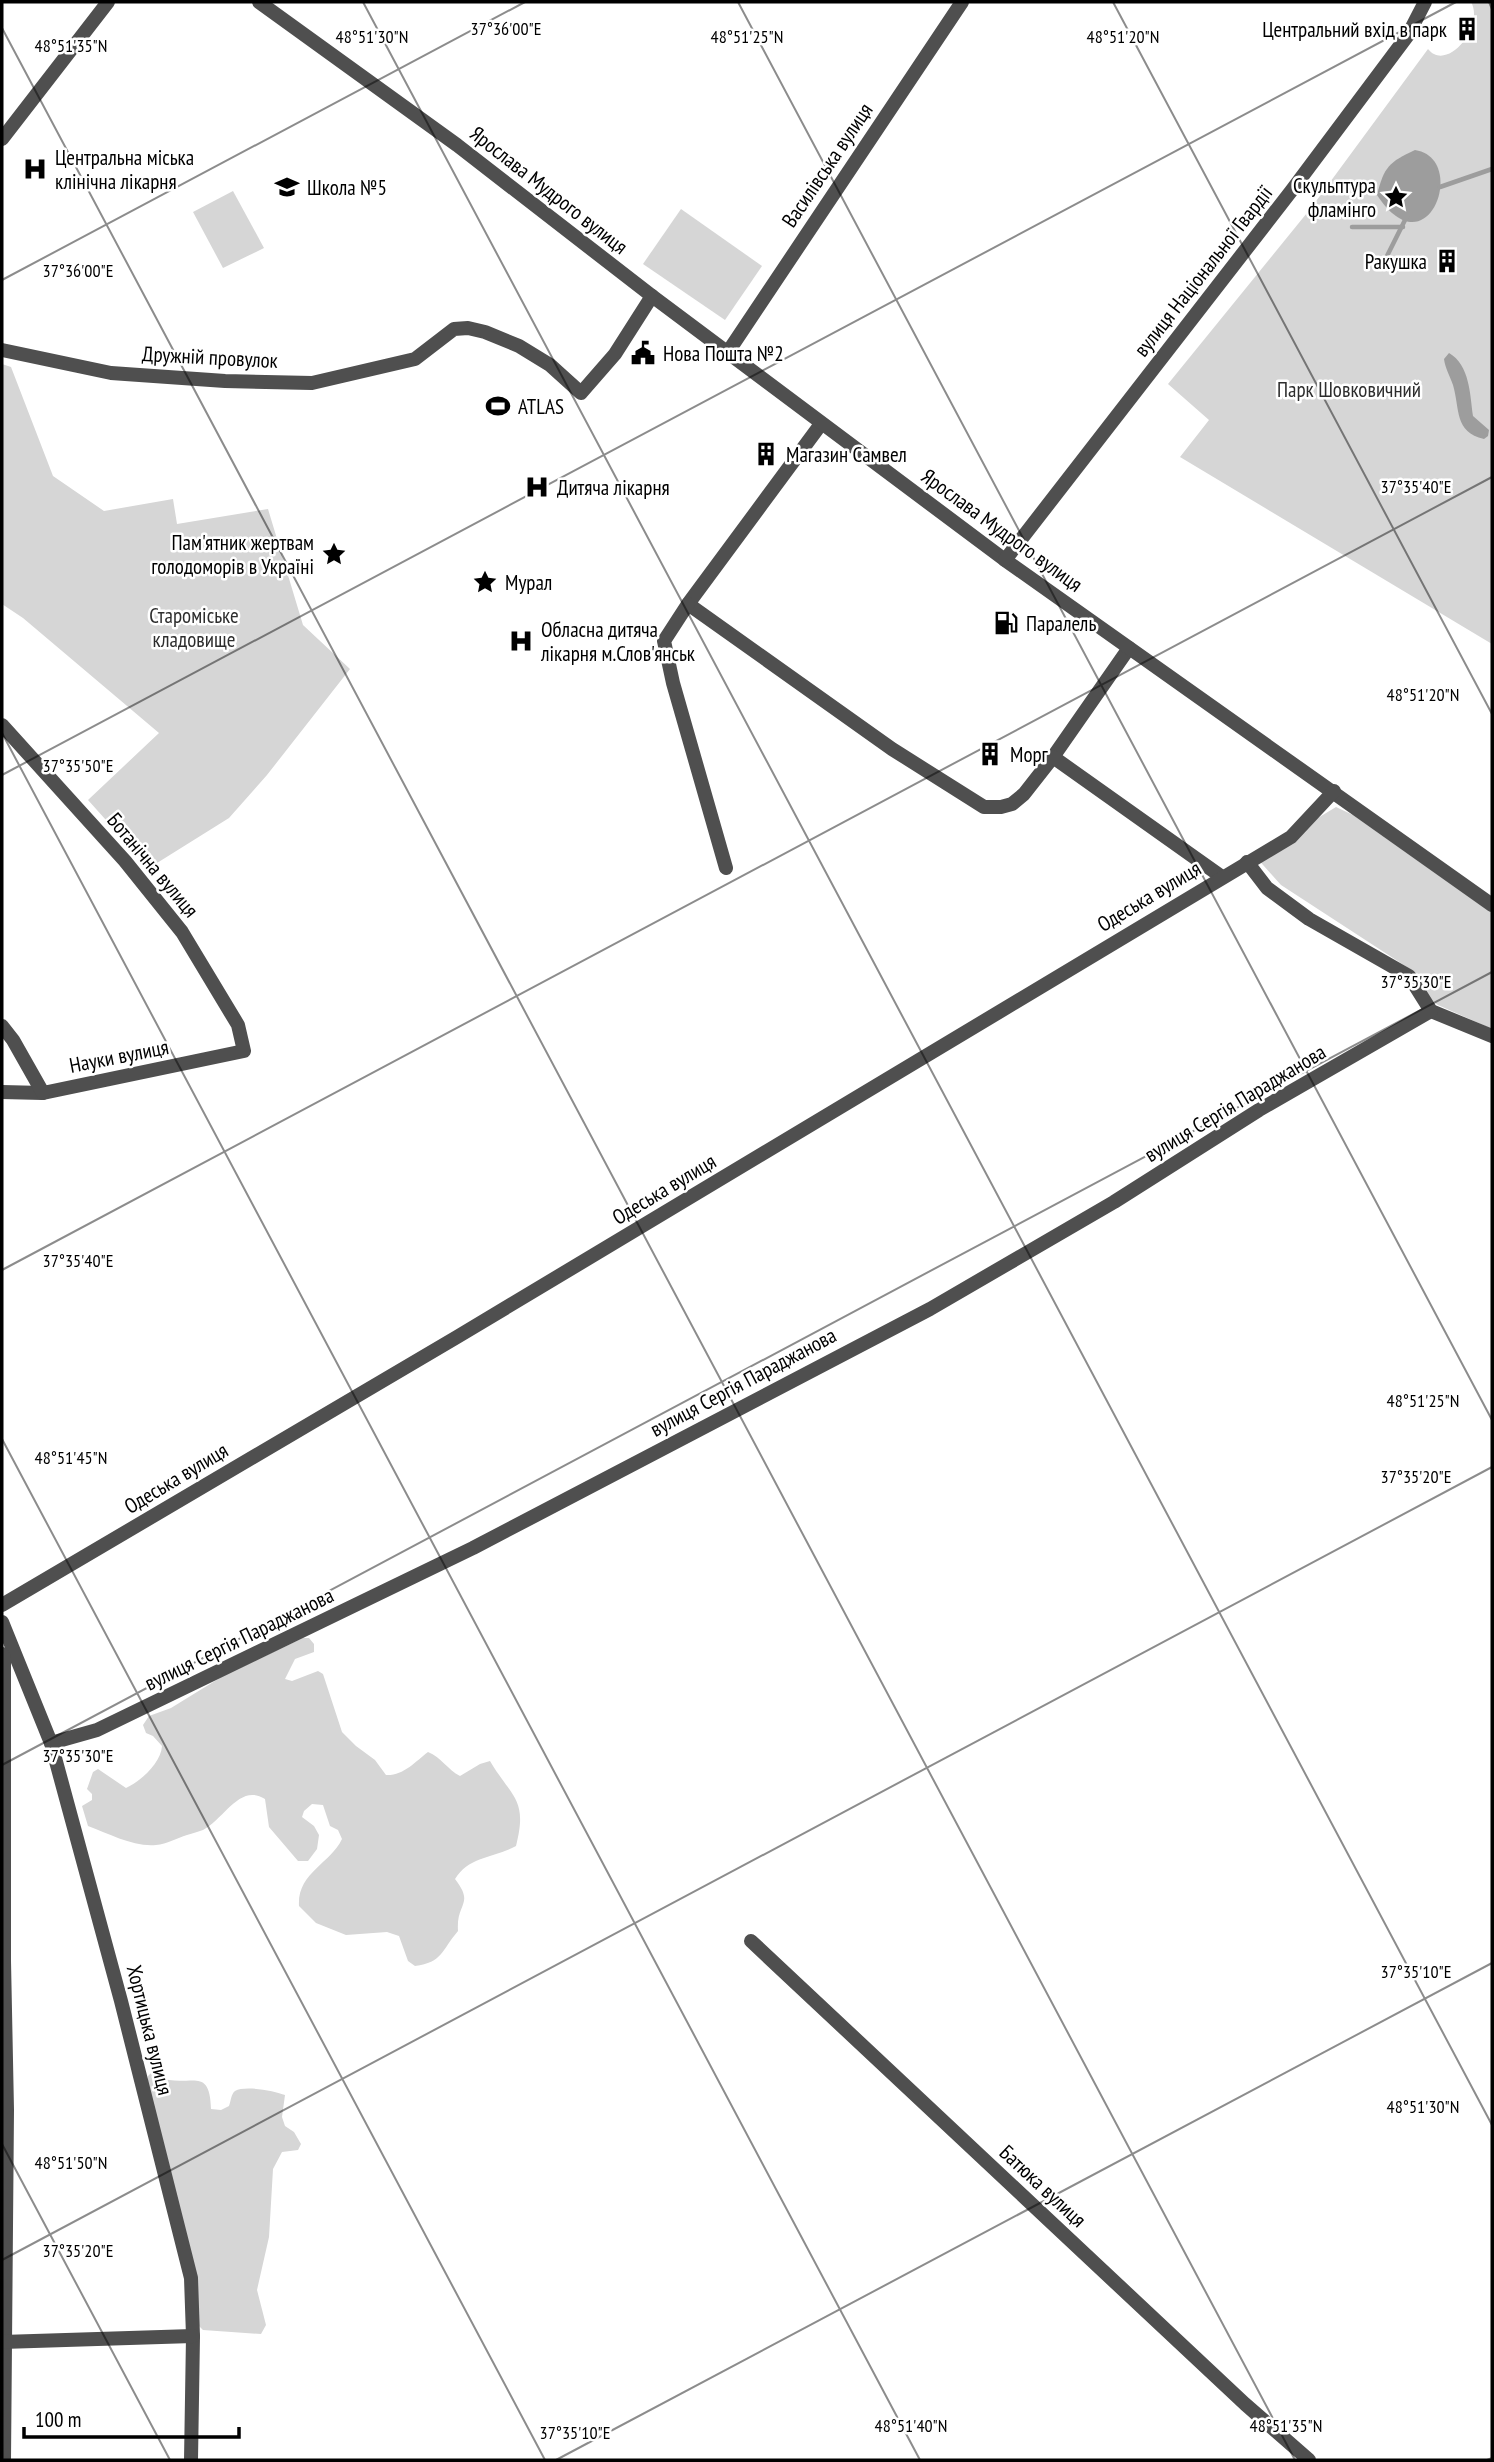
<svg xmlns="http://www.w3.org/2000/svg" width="1494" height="2462" viewBox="0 0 1494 2462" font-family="'PT Sans Narrow',sans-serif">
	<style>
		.green { fill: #d6d6d6 }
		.water { fill: #9d9d9d }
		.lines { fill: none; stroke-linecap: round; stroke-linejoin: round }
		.stream { stroke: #9d9d9d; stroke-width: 4.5 }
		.minor { stroke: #4f4f4f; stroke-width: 14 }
		.tertiary { stroke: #4f4f4f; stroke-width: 14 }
		.ticks { fill: none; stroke: #000; stroke-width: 2; stroke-opacity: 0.45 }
		.labels { text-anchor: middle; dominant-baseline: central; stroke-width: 5; stroke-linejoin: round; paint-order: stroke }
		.poi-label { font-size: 21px; fill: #000; stroke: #fff; text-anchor: start }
		.street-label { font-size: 21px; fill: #000; stroke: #fff }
		.park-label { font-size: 21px; fill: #2d2d2d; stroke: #fff }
		.ticks-label { font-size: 18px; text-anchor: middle; fill: #000; stroke: #fff; stroke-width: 5; stroke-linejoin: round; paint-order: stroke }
	</style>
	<rect width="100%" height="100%" fill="#fff"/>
	<g class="green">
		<path d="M1471 2H1492V644L1180 457 1209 420 1168 384 1311 208 1428 49C1447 73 1485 26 1471 2Z"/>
		<path d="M233 191 264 248 223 268 193 212Z"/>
		<path d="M681 209 762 266 725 320 643 264Z"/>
		<path d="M2 364 11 367 53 476 104 511 173 499 177 524 268 509 303 625 350 669 267 775 229 818 149 868 88 800 159 733 23 618 2 604Z"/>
		<path d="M1336 807 1353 815 1492 913V1029L1438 1005 1428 998 1413 971 1281 885 1255 856Z"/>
		<path d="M303 1638H309L314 1644V1652L295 1659 285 1679 292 1681 318 1671 323 1674 342 1732 356 1746 375 1760 386 1775C403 1776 415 1762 428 1752 441 1757 448 1770 460 1776L480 1764 490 1761C512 1798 528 1799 516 1846 494 1858 469 1856 455 1879 475 1905 456 1902 458 1931 441 1951 443 1962 415 1966L408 1961 399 1936 387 1932 346 1935 316 1923 299 1906C297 1873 330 1864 342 1839L338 1830 330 1826 323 1805 312 1804 304 1811 302 1817 314 1826 319 1835 317 1849 308 1861H298L269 1827 265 1799C240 1783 225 1818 203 1830 198 1832 193 1833 187 1835 177 1838 167 1844 156 1845 133 1847 110 1834 88 1826L82 1806 92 1800V1794L87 1789 93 1772 98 1769 126 1788C141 1781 161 1763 162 1746L153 1736 146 1733 143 1725 149 1716 171 1708 223 1676Z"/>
		<path d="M153 2071C158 2075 163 2079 169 2080 194 2084 210 2069 211 2109L221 2110 229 2106C231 2101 231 2094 235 2091 245 2085 275 2091 285 2095L282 2117 285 2126 294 2132 301 2144 298 2150 282 2152 273 2169 269 2237 257 2290 266 2325 261 2334 203 2330 197 2324 148 2088V2076Z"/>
	</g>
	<g class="water">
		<path d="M1415 150C1469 158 1428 273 1377 195 1384 167 1389 162 1415 150Z"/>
		<path d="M1449 353C1470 365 1470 395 1473 416L1489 430 1488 436 1484 439C1454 432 1460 409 1453 385 1450 376 1445 368 1444 359Z"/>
	</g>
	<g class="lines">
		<g class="stream">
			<path d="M1440 187 1492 169"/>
			<path d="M1352 227H1403"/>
			<path d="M1387 256 1407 216"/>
		</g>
		<g class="minor">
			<path d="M2 350 111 373 225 381 312 383 415 359 454 329 468 328 485 332 519 346 550 365 581 393 615 354 652 296"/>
			<path d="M728 352 962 2"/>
			<path d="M821 424 688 604 892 749 984 807H1001L1012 804 1024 794 1053 757 1129 648"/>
			<path d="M688 604 664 641 673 683 726 868"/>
			<path d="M2 725 125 861 182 932 238 1025 244 1051 43 1093 2 1092"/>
			<path d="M1053 757 1222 877"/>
			<path d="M1247 862 1267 888 1309 919 1409 976 1431 1011 1492 1036"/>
			<path d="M2 1026 13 1040 43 1093"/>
			<path d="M2 1622 51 1743 121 2001 191 2278 193 2336 191 2460"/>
			<path d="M2 1654 4 1658V1961L7 2110 4 2460"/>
			<path d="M51 1743 97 1730 473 1548 930 1309 1114 1202 1259 1110 1431 1011"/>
			<path d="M751 1941 1245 2404 1309 2460"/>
			<path d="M2 2342 193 2336"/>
		</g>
		<g class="tertiary">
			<path d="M259 2 457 145 652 296 1005 560 1492 905"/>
			<path d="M2 139 108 2"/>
			<path d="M1005 560 1292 190 1408 35 1425 2"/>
			<path d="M2 1605 457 1337 1291 837 1334 791"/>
		</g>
	</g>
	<path class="ticks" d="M363 2 1492 2125M738 2 1492 1420M1113 2 1492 714M1489 2 1492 9M2 28 1295 2460M2 280 525 2M2 733 920 2460M2 775 1456 2M2 1270 1492 477M2 1439 545 2460M2 1765 1492 972M2 2144 170 2460M2 2260 1492 1467M556 2460 1492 1963M1487 2460 1492 2458"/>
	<defs>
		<g id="building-bare" transform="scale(1.89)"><path d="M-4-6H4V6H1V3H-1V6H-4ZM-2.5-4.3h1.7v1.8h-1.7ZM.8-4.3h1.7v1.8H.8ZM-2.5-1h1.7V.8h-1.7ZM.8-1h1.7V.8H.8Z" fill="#000" stroke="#fff" stroke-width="2.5" paint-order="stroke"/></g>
		<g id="hospital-bare" transform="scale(1.89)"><path d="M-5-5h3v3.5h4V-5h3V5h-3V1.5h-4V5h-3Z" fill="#000" stroke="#fff" stroke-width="2.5" paint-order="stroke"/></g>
		<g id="school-bare" transform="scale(1.89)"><path d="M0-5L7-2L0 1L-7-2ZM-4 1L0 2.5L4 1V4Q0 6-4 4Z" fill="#000" stroke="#fff" stroke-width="2.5" paint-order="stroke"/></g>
		<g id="sight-bare" transform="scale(1.89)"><path d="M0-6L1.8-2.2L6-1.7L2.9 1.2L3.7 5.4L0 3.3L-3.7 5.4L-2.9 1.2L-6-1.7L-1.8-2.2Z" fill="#000" stroke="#fff" stroke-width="2.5" paint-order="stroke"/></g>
		<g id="civic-bare" transform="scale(1.89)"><path d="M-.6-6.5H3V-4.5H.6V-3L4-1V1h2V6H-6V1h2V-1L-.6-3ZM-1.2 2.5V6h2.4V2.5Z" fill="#000" stroke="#fff" stroke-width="2.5" paint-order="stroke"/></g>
		<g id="stadium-bare" transform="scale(1.89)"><path d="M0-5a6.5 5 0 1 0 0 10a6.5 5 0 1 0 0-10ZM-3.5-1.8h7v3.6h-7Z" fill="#000" stroke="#fff" stroke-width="2.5" paint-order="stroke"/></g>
		<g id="fuel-bare" transform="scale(1.89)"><path d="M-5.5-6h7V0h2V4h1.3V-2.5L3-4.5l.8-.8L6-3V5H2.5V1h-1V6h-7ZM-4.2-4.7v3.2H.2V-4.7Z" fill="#000" stroke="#fff" stroke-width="2.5" paint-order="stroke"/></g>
	</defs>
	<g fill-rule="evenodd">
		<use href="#building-bare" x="1467" y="29"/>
		<use href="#hospital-bare" x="35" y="169"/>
		<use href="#school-bare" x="287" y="187"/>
		<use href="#sight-bare" x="1396" y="197"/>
		<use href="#building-bare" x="1447" y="261"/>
		<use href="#civic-bare" x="643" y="353"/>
		<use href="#stadium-bare" x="498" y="406"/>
		<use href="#building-bare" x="766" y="454"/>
		<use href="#hospital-bare" x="537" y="487"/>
		<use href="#sight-bare" x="334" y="554"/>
		<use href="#sight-bare" x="485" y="582"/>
		<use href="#fuel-bare" x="1006" y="623"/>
		<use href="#hospital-bare" x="521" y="641"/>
		<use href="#building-bare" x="990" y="754"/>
	</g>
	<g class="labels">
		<g class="poi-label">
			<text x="1447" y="29" text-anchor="end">Центральний вхід в парк</text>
			<text x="55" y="157">Центральна міська<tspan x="55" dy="24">клінічна лікарня</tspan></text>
			<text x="1376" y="185" text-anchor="end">Скульптура<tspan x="1376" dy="24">фламінго</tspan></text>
			<text x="307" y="187">Школа №5</text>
			<text x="1427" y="261" text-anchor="end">Ракушка</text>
			<text x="663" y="353">Нова Пошта №2</text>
			<text x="518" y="406">ATLAS</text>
			<text x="786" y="454">Магазин Самвел</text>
			<text x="557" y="487">Дитяча лікарня</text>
			<text x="314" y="542" text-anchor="end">Пам'ятник жертвам<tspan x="314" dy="24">голодоморів в Україні</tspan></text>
			<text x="505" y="582">Мурал</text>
			<text x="1026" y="623">Паралель</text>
			<text x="541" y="629">Обласна дитяча<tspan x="541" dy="24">лікарня м.Слов'янськ</tspan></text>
			<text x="1010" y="754">Морг</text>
		</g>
		<g class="street-label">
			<text transform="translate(827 165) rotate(-56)">Василівська вулиця</text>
			<text transform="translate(549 190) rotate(38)">Ярослава Мудрого вулиця</text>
			<text transform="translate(1203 271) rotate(-52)">вулиця Національної Гвардії</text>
			<text transform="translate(210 357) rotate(3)">Дружній провулок</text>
			<text transform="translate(1002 530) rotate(36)">Ярослава Мудрого вулиця</text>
			<text transform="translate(153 865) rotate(50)">Ботанічна вулиця</text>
			<text transform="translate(1149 896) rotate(-31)">Одеська вулиця</text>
			<text transform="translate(119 1056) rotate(-11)">Науки вулиця</text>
			<text transform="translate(1235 1103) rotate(-31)">вулиця Сергія Параджанова</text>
			<text transform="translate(664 1189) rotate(-31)">Одеська вулиця</text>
			<text transform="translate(743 1382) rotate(-28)">вулиця Сергія Параджанова</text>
			<text transform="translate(176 1478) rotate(-31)">Одеська вулиця</text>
			<text transform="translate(239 1639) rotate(-26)">вулиця Сергія Параджанова</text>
			<text transform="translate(150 2030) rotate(76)">Хортицька вулиця</text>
			<text transform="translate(1043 2186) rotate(43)">Батюка вулиця</text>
		</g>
		<g class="park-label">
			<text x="1349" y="389">Парк Шовковичний</text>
			<text x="194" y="615">Староміське<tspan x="194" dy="24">кладовище</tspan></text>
		</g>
	</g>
	<g class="ticks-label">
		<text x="506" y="35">37°36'00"E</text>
		<text x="372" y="43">48°51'30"N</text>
		<text x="747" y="43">48°51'25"N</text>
		<text x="1123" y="43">48°51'20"N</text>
		<text x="71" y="52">48°51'35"N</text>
		<text x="78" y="277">37°36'00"E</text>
		<text x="1416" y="493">37°35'40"E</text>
		<text x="1423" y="701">48°51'20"N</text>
		<text x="78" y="772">37°35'50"E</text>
		<text x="1416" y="988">37°35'30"E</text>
		<text x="78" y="1267">37°35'40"E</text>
		<text x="1423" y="1407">48°51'25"N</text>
		<text x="71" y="1464">48°51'45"N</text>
		<text x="1416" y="1483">37°35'20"E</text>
		<text x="78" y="1762">37°35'30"E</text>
		<text x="1416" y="1978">37°35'10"E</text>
		<text x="1423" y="2113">48°51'30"N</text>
		<text x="71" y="2169">48°51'50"N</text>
		<text x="78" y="2257">37°35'20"E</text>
		<text x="911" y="2432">48°51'40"N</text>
		<text x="1286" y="2432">48°51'35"N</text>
		<text x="575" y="2439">37°35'10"E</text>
	</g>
	<rect width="1494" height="2462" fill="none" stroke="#000000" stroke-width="7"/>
	<path d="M24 2427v10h215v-10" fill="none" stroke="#000000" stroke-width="3.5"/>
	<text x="35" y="2427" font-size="21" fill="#000000" stroke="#ffffff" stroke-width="5" paint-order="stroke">100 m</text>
</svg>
